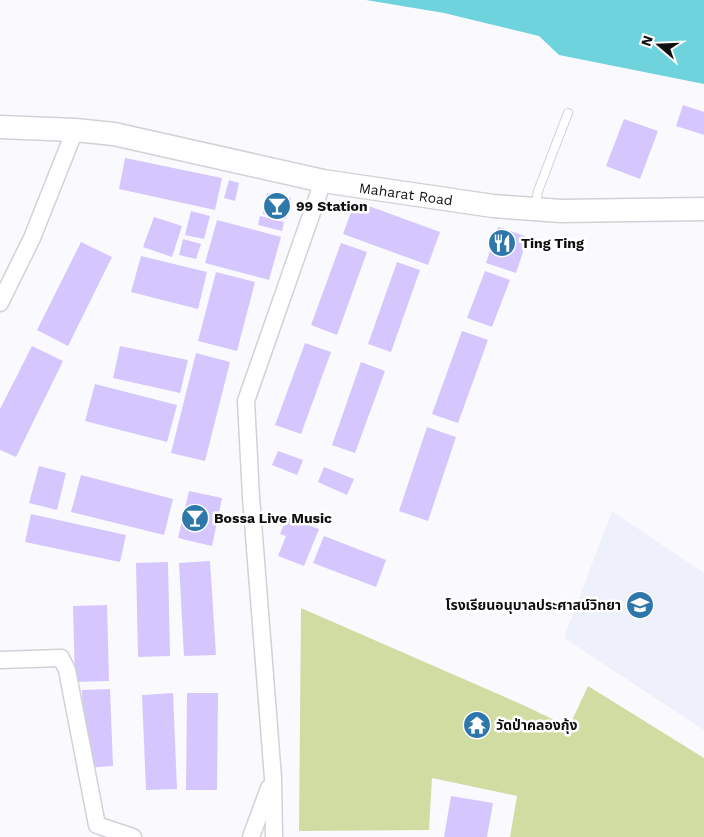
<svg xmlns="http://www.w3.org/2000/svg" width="704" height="837" viewBox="0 0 704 837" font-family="'Work Sans','Noto Sans Thai',sans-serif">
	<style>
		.built { fill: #eef0fb }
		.green { fill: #d0dca2 }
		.water { fill: #6ed3dc }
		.building { fill: #d5c7fe }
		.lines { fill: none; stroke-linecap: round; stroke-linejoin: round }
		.lane-casing { stroke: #d1d2d5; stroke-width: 10 }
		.street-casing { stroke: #d1d2d5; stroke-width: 19 }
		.secondary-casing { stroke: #d1d2d5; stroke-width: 25 }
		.lane { stroke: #fff; stroke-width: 8 }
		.street { stroke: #fff; stroke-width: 16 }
		.secondary { stroke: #fff; stroke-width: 22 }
		.labels { text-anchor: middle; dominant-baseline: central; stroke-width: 5; stroke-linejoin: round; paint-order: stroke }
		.street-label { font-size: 14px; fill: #101011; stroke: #fff }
		.poi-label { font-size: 14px; font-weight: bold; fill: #101011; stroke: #fff; text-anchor: start }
	</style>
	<rect width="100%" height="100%" fill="#fafafe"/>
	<path class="built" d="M612 511 704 573V730L564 638Z"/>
	<path class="green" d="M301 608 523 705 569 727 588 686 704 758V837H510L517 796 432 778 429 830 299 831Z"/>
	<path class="water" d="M366 0H704V84L559 55 539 36 444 13Z"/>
	<g class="building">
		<path d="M683 105 704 112V135L676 126Z"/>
		<path d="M624 119 658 131 640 179 606 166Z"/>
		<path d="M125 158 222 178 215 210 119 189Z"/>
		<path d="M229 180 239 183 235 201 224 198Z"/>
		<path d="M267 193 291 198 286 219 263 214Z"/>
		<path d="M355 201 440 232 428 265 343 234Z"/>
		<path d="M191 211 210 216 204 239 185 235Z"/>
		<path d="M260 216 284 222 282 231 258 225Z"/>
		<path d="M154 217 182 226 172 257 143 247Z"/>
		<path d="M217 220 281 237 269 280 205 263Z"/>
		<path d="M498 227 528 237 516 273 486 263Z"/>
		<path d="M183 239 201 244 196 259 179 255Z"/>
		<path d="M81 242 112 257 68 346 37 330Z"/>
		<path d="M341 243 367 252 337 335 311 325Z"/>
		<path d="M141 256 207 272 198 309 131 292Z"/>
		<path d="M397 262 420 270 391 352 368 344Z"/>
		<path d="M485 271 510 280 492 327 467 318Z"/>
		<path d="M216 272 255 282 237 351 198 341Z"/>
		<path d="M462 331 488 340 458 423 432 414Z"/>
		<path d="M305 343 331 352 301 434 275 425Z"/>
		<path d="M32 346 63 361 16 457 0 450V409Z"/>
		<path d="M120 346 188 360 180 393 113 378Z"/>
		<path d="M196 353 230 362 205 461 171 453Z"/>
		<path d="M361 362 385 371 355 453 332 445Z"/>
		<path d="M95 384 177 405 167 442 85 421Z"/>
		<path d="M427 427 456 437 428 521 399 511Z"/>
		<path d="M278 451 303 460 297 475 272 465Z"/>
		<path d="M39 466 66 473 57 510 29 503Z"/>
		<path d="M324 467 354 479 347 495 318 482Z"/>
		<path d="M81 475 173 499 164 535 71 512Z"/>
		<path d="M189 491 222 498 212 546 178 538Z"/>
		<path d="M31 514 126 535 120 562 25 542Z"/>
		<path d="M287 517 319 529 304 566 278 556 286 536 280 534Z"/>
		<path d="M324 536 386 560 376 587 313 563Z"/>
		<path d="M210 561 216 655 184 656 179 563Z"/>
		<path d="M168 562 170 656 138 657 136 563Z"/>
		<path d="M107 605 109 681 75 682 73 606Z"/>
		<path d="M110 689 113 766 85 768 82 690Z"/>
		<path d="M173 693 177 789 146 790 142 695Z"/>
		<path d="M187 693H218L217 790H186Z"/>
		<path d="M451 796 493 803 487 837H444Z"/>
	</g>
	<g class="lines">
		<g class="lane-casing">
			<path id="lane" d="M535 208 538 191 568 113"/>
		</g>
		<g class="street-casing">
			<g id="street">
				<path d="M0 303 32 238 75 130"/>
				<path d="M0 660 61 658 67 670 97 825 133 837"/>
				<path d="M251 837 269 788"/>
				<path d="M274 837 273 778 251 497 246 401 323 181"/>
			</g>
		</g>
		<g class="secondary-casing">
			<path id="secondary" d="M0 127 75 130 114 134 323 181 493 206 561 211 704 209"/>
		</g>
		<use href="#lane" class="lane"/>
		<use href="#street" class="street"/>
		<use href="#secondary" class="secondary"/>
	</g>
	<defs>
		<g id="bar-disc" transform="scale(1.4375)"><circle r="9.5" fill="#2e77ab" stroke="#fff"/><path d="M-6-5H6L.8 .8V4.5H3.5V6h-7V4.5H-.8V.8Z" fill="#fff"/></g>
		<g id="restaurant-disc" transform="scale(1.4375)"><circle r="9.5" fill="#2e77ab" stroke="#fff"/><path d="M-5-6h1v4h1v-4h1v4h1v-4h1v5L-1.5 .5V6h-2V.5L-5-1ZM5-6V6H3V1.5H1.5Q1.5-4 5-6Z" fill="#fff"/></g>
		<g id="school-disc" transform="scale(1.4375)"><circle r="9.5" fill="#2e77ab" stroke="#fff"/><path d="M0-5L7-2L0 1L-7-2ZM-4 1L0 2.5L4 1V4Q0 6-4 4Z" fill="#fff"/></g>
		<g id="temple-disc" transform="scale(1.4375)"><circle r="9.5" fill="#2e77ab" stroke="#fff"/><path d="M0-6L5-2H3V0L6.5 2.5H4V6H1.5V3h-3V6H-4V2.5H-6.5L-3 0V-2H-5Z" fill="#fff"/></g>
	</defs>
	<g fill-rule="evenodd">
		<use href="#bar-disc" x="277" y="206"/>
		<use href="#restaurant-disc" x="502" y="243"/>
		<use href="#bar-disc" x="195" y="518"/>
		<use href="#school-disc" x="640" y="605"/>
		<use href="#temple-disc" x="477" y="725"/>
	</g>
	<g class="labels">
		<g class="street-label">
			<text transform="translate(406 194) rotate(8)">Maharat Road</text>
		</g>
		<g class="poi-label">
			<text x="296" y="206">99 Station</text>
			<text x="521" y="243">Ting Ting</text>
			<text x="214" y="518">Bossa Live Music</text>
			<text x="621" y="605" text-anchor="end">โรงเรียนอนุบาลประศาสน์วิทยา</text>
			<text x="496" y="725">วัดป่าคลองกุ้ง</text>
		</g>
	</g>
	<g transform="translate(659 45) rotate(289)" stroke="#ffffff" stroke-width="4" paint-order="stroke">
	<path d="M0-4L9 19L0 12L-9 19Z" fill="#101011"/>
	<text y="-8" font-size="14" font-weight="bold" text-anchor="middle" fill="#101011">N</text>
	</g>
</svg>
